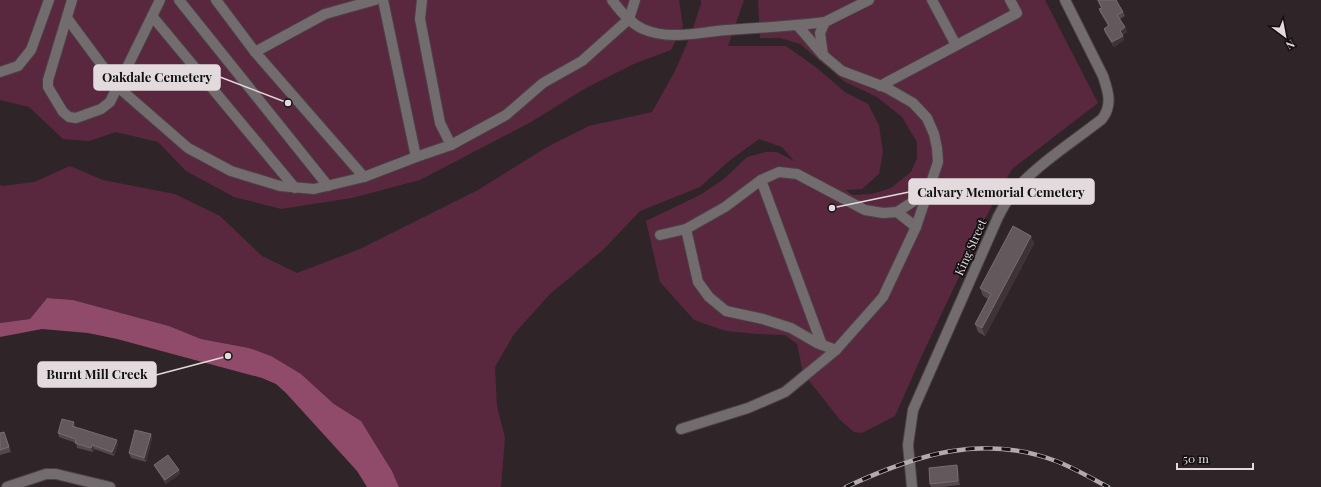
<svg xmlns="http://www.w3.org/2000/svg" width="1321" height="487" viewBox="0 0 1321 487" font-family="'Playfair Display',serif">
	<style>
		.green { fill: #59283e }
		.water { fill: #8f4b69 }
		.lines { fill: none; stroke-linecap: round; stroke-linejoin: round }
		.minor-casing { stroke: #4c4145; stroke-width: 12 }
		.minor { stroke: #736c6e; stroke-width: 10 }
		.rail-casing { stroke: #b3aaad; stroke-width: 4.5 }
		.rail { stroke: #140f11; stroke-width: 3; stroke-dasharray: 9; stroke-linecap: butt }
		.wall { fill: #54484c }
		.shaded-wall { fill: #3f3337 }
		.building { fill: #63585b; stroke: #776c70 }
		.labels { text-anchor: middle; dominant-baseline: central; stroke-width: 3.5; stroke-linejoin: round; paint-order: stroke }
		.street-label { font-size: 12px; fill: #e2dadc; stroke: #140f11 }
		.leader { fill: none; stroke: #e2dadc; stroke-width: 1.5 }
		.callout-dot { fill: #e2dadc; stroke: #140f11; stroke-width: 1.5 }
		.callout { fill: #e2dadc; stroke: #e2dadc; stroke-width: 1.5 }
		.callout-label { font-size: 13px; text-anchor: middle; font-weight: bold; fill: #111 }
	</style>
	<rect width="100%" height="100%" fill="#2f2428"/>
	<g class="green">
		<path d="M0 0H679L683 26 671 50 636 63 586 88 531 122 420 180 352 198 281 209 234 197 186 171 158 142 116 132 89 141 63 139 29 107 0 100Z"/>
		<path d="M701 0H744L728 46H786L817 68 845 92 868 104 879 125 883 152 879 174 862 189 845 190 853 195 872 194 891 188 911 172 917 158V142L902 117 877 97 845 82 800 44 780 38H760L758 0H1045L1098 103 1012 169 982 224 959 277 923 353 895 416 862 433 854 432 840 420 803 373 797 344 785 335 757 334 726 331 694 320 660 282 646 221 700 195 725 178 747 157 766 152H777L794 161 782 147 759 139 729 161 700 187 640 211 603 250 550 294 514 334 495 367 497 406 505 438 501 487H399L392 471 361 421 334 404 301 374 249 348 201 339 169 326 73 300 47 298 30 319 0 323V185L2 186 34 182 70 166 103 180 175 194 220 216 262 256 297 273 360 249 478 190 547 147 589 126 652 112 675 71 689 39 701 4Z"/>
	</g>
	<path class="water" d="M47 298 73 300 169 326 201 339 249 348 271 356 301 374 334 404 361 421 392 471 399 487H367L357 471 286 393 276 384 262 378 117 339 88 333 42 329 0 337V323L30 319Z"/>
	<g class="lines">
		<g class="minor-casing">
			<g id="minor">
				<path d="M72 0 48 80V87L63 112 69 117 76 118 101 109 110 102 160 0"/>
				<path d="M179 0 328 186"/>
				<path d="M216 0 255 52 364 177"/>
				<path d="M383 0 416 157"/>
				<path d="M422 0 420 19 440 123 451 145"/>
				<path d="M612 0C620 11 630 23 643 29 671 41 699 32 728 30 760 28 793 26 825 22"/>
				<path d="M932 0 956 45"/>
				<path d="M152 16 295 188"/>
				<path d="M67 18 118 87 188 148 231 171 280 186 314 189 364 177 416 157 451 145 506 115 543 83 582 61 629 19 635 0"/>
				<path d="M255 52 325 14 375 0"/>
				<path d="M823 55 820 33 825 22 869 0"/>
				<path d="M0 72 18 66 31 50 49 0"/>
				<path d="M880 86 1017 13 1010 0"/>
				<path d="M761 180 822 345"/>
				<path d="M897 212 916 227"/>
				<path d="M686 229 698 282 709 297 726 311 763 319 791 328 817 343 836 350"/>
				<path d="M660 235 686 229 725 207 761 180 779 172 797 174 865 210 883 213 897 212 928 192"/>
				<path d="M681 429 748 408 785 392 836 350 883 297 916 227 938 162 937 148 934 134 927 118 913 103 887 88 842 71 823 55 798 26"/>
				<path d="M7 487 46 474H56L110 487"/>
				<path d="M912 487 908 445 913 410 998 217C1003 207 1009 197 1016 189 1041 162 1074 141 1102 119 1113 105 1108 91 1103 76L1065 0"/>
			</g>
		</g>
		<use href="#minor" class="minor"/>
		<g class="rail-casing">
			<path id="rail" d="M846 487C915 455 982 433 1056 461 1074 468 1091 478 1108 487"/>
		</g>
		<use href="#rail" class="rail"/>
	</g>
	<g class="wall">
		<path d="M1097 0H1116L1123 12 1125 16 1120 19 1125 27 1127 32 1122 35 1124 40 1114 47 1105 33 1104 29 1108 26 1101 14 1099 9 1101 8Z"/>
		<path d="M1031 236 1034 244 985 336 978 332 975 324 988 299 983 296 980 288Z"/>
		<path d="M74 422 75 427 118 444 114 456 94 449 93 452 77 448 76 443 59 437 58 433Z"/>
		<path d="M4 432 11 452 0 455V433Z"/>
		<path d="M151 434 152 438 146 462 131 458 129 453Z"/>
		<path d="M154 465 179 470 180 474 166 484 156 469Z"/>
		<path d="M958 469 960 485 942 487H931L930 484Z"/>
	</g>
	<g class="shaded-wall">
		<path d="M1125 27 1127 32 1121 35 1120 31Z"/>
		<path d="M1123 36 1124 40 1114 47 1112 42Z"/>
		<path d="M1031 236 1034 244 985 336 982 328Z"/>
		<path d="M151 434 152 438 146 462 144 458Z"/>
		<path d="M117 440 118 444 114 456 112 452Z"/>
		<path d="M92 445 94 449 93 452 91 448Z"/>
		<path d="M957 465 958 469 960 485 958 481Z"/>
		<path d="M179 470 180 474 166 484 165 480Z"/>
	</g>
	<g class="building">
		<path d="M1098 0H1116L1123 12 1117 15 1125 27 1120 31 1123 36 1112 42 1104 29 1109 25 1099 9 1102 8Z"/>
		<path d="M1013 226 1031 236 982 328 975 324 991 294 980 288Z"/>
		<path d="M62 419 74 422 72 426 117 440 112 452 92 445 91 448 75 443 76 439 58 433Z"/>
		<path d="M135 430 151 434 144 458 129 453Z"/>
		<path d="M4 432 9 447 0 450V433Z"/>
		<path d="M168 455 179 470 165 480 154 465Z"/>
		<path d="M957 465 958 481 930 484 929 468Z"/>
	</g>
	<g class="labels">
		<g class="street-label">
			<text transform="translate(970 247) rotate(-66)">King Street</text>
		</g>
	</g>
	<path class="leader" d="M288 103L220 77M832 208L909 192M228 356L156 375"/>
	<g class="callout-dot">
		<circle cx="288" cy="103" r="4"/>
		<circle cx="832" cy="208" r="4"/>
		<circle cx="228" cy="356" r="4"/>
	</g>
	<g class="callout">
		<rect x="94" y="65" width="126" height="25" rx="4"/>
		<rect x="909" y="179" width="185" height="25" rx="4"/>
		<rect x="38" y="362" width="118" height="25" rx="4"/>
	</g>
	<g class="callout-label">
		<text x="157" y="82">Oakdale Cemetery</text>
		<text x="1001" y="197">Calvary Memorial Cemetery</text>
		<text x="97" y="379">Burnt Mill Creek</text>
	</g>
	<g transform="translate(1285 36) rotate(148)" stroke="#140f11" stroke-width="3" paint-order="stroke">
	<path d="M0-3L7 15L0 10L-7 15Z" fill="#e2dadc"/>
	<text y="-6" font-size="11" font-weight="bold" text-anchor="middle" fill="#e2dadc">N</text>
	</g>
	<path d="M1177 463v6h76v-6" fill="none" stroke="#e2dadc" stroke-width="2"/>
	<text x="1183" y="463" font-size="12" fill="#e2dadc" stroke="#140f11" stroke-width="3" paint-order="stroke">50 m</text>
</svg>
